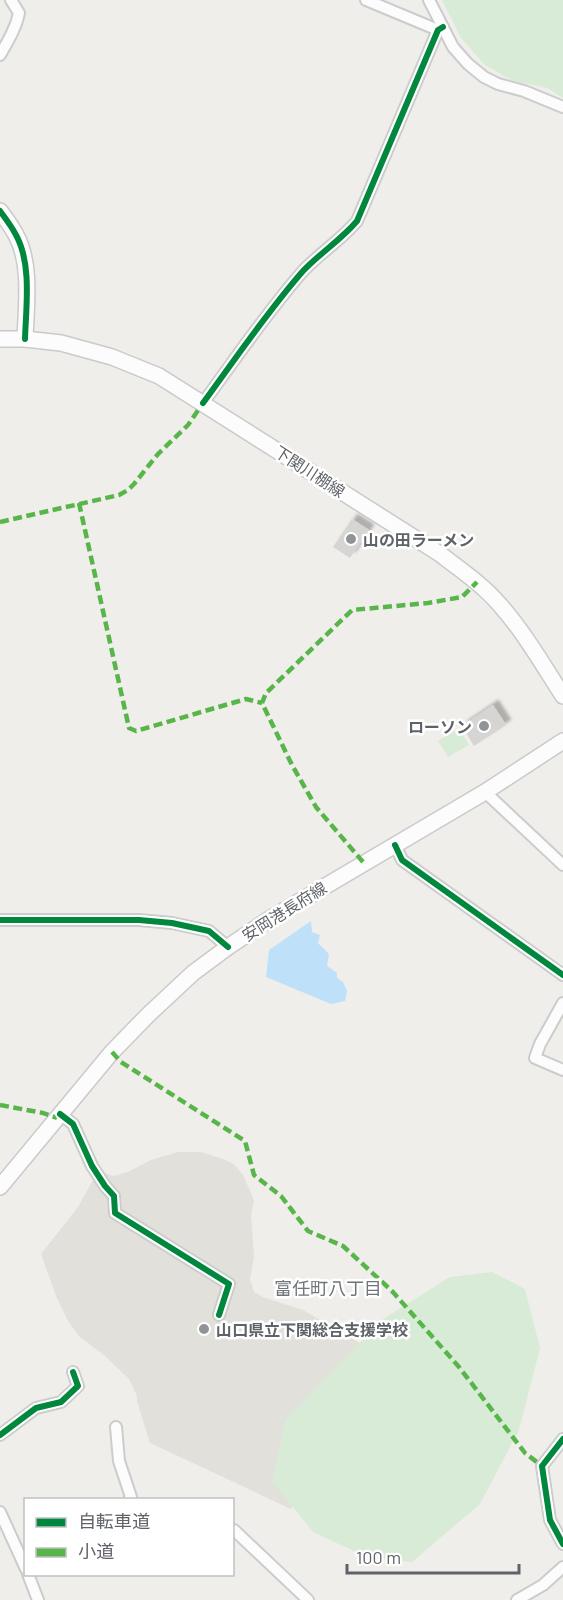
<svg xmlns="http://www.w3.org/2000/svg" width="563" height="1600" viewBox="0 0 563 1600" font-family="Barlow,'Noto Sans JP',sans-serif">
	<style>
		.education { fill: #e2e0da }
		.green { fill: #d8ebd6 }
		.water { fill: #bfe0f9 }
		.building { fill: #d6d5d3; filter: url(#shadow) }
		.lines { fill: none; stroke-linecap: round; stroke-linejoin: round }
		.street-casing { stroke: #cbcccc; stroke-width: 14 }
		.secondary-casing { stroke: #cacacb; stroke-width: 18 }
		.street { stroke: #fdfcfc; stroke-width: 10 }
		.secondary { stroke: #fdfcfc; stroke-width: 15 }
		.quiet { stroke: #58b549; stroke-width: 4.5; stroke-dasharray: 9 4.5; stroke-linecap: butt }
		.cycleway-casing { stroke: #fff; stroke-width: 10 }
		.cycleway { stroke: #00873e; stroke-width: 6 }
		.poi-dot { fill: #919496; stroke: #fff; stroke-width: 2 }
		.labels { text-anchor: middle; dominant-baseline: central; stroke-width: 5; stroke-linejoin: round; paint-order: stroke }
		.street-label { font-size: 16px; fill: #5f6368; stroke: #fff }
		.poi-label { font-size: 16px; font-weight: bold; fill: #5f6368; stroke: #fff; text-anchor: start }
		.neighbourhood-label { font-size: 18px; fill: #70757a; stroke: #fff }
	</style>
	<defs>
		<filter id="shadow"><feDropShadow dx="5.5" dy="-5.5" stdDeviation="1.5" flood-color="#0004"/></filter>
	</defs>
	<rect width="100%" height="100%" fill="#efeeea"/>
	<path class="education" d="M178 1152H201L223 1159 234 1164 243 1175 254 1200 251 1215 254 1258 250 1279 254 1292 263 1297 303 1310 380 1355 314 1465 291 1509 150 1443 137 1401V1396L129 1379 105 1356 79 1336 68 1321 56 1296 41 1254 78 1207 98 1171 114 1176 130 1171 151 1160Z"/>
	<g class="green">
		<path d="M442 0H563V98L548 88 513 81 485 65 461 38Z"/>
		<path d="M459 728 469 745 448 757 438 741Z"/>
		<path d="M492 1272 525 1289 540 1348 519 1430 480 1504 412 1562 369 1558 313 1532 272 1481 286 1419 383 1319 450 1277Z"/>
	</g>
	<path class="water" d="M311 921 312 932 320 935 318 943 329 954 327 966 337 973V978L343 982 347 991 345 1001 331 1004 266 977 269 950Z"/>
	<g class="building">
		<path d="M352 519 369 530 350 558 333 547Z"/>
		<path d="M493 705 506 725 474 746 462 726Z"/>
	</g>
	<g class="lines">
		<g class="street-casing">
			<g id="street">
				<path d="M366 0 438 30"/>
				<path d="M429 0 453 47 468 64 484 77 498 84 524 91 563 107"/>
				<path d="M0 55C8 41 16 28 19 13L11 0"/>
				<path d="M203 403C236 358 267 312 303 271 320 253 341 240 357 221L438 30 443 27"/>
				<path d="M485 792 563 865"/>
				<path d="M395 845 402 860 563 975"/>
				<path d="M0 920H139L172 923 209 931 228 947"/>
				<path d="M563 1003 540 1044 535 1058 563 1070"/>
				<path d="M60 1114 73 1124 92 1166 105 1186 114 1196 115 1213 229 1284 219 1315"/>
				<path d="M116 1427 119 1461 131 1497 129 1500"/>
				<path d="M0 1435 36 1408 61 1402 78 1386 73 1372"/>
				<path d="M563 1439 542 1466 550 1520 563 1544"/>
				<path d="M0 1512 26 1569"/>
				<path d="M234 1530 308 1600"/>
				<path d="M28 1574 38 1600"/>
				<path d="M517 1600 543 1585 563 1567"/>
			</g>
		</g>
		<g class="secondary-casing">
			<g id="secondary">
				<path d="M0 211C6 219 12 227 16 235 32 264 26 307 25 339"/>
				<path d="M0 339H25L61 343 112 357 159 376 440 554C461 570 483 585 500 605 524 632 543 665 563 696"/>
				<path d="M0 1187 112 1052 148 1015 193 973 228 947 268 920 485 792 563 741"/>
			</g>
		</g>
		<use href="#street" class="street"/>
		<use href="#secondary" class="secondary"/>
		<g class="quiet">
			<path d="M79 503 129 728 136 731 246 699 262 703"/>
			<path d="M0 522 119 495 128 490 134 484 158 454 188 425 203 403"/>
			<path d="M363 862 316 807 292 765 262 703 266 693 352 610 428 603 462 597 477 582"/>
			<path d="M112 1052 121 1062 245 1141 254 1175 281 1196 308 1231 343 1246 392 1291 459 1367 525 1453 542 1466"/>
			<path d="M0 1105 43 1113 57 1118"/>
		</g>
		<g class="cycleway-casing">
			<g id="cycleway">
				<path d="M0 211C6 219 12 227 16 235 32 264 26 307 25 339"/>
				<path d="M203 403C236 358 267 312 303 271 320 253 341 240 357 221L438 30 443 27"/>
				<path d="M395 845 402 860 563 975"/>
				<path d="M0 920H139L172 923 209 931 228 947"/>
				<path d="M60 1114 73 1124 92 1166 105 1186 114 1196 115 1213 229 1284 219 1315"/>
				<path d="M0 1435 36 1408 61 1402 78 1386 73 1372"/>
				<path d="M563 1439 542 1466 550 1520 563 1544"/>
			</g>
		</g>
		<use href="#cycleway" class="cycleway"/>
	</g>
	<g class="poi-dot">
		<circle cx="351" cy="539" r="6"/>
		<circle cx="484" cy="726" r="6"/>
		<circle cx="204" cy="1329" r="6"/>
	</g>
	<g class="labels">
		<g class="street-label">
			<text transform="translate(310 471) rotate(33)">下関川棚線</text>
			<text transform="translate(284 911) rotate(-32)">安岡港長府線</text>
		</g>
		<g class="poi-label">
			<text x="363" y="539">山の田ラーメン</text>
			<text x="472" y="726" text-anchor="end">ローソン</text>
			<text x="216" y="1329">山口県立下関総合支援学校</text>
		</g>
		<g class="neighbourhood-label">
			<text x="328" y="1288">富任町八丁目</text>
		</g>
	</g>
	<rect x="24" y="1498" width="210" height="78" fill="#ffffff" stroke="#bfc1c3" stroke-width="1.5"/>
	<rect x="36" y="1518" width="30" height="9" fill="#00873e" stroke="#bfc1c3" stroke-width="1.5"/>
	<text x="78" y="1528" font-size="18" fill="#5f6368">自転車道</text>
	<rect x="36" y="1548" width="30" height="9" fill="#58b549" stroke="#bfc1c3" stroke-width="1.5"/>
	<text x="78" y="1558" font-size="18" fill="#5f6368">小道</text>
	<path d="M347 1564v9h172v-9" fill="none" stroke="#5f6368" stroke-width="3"/>
	<text x="356" y="1564" font-size="18" fill="#5f6368" stroke="#ffffff" stroke-width="4.5" paint-order="stroke">100 m</text>
</svg>
